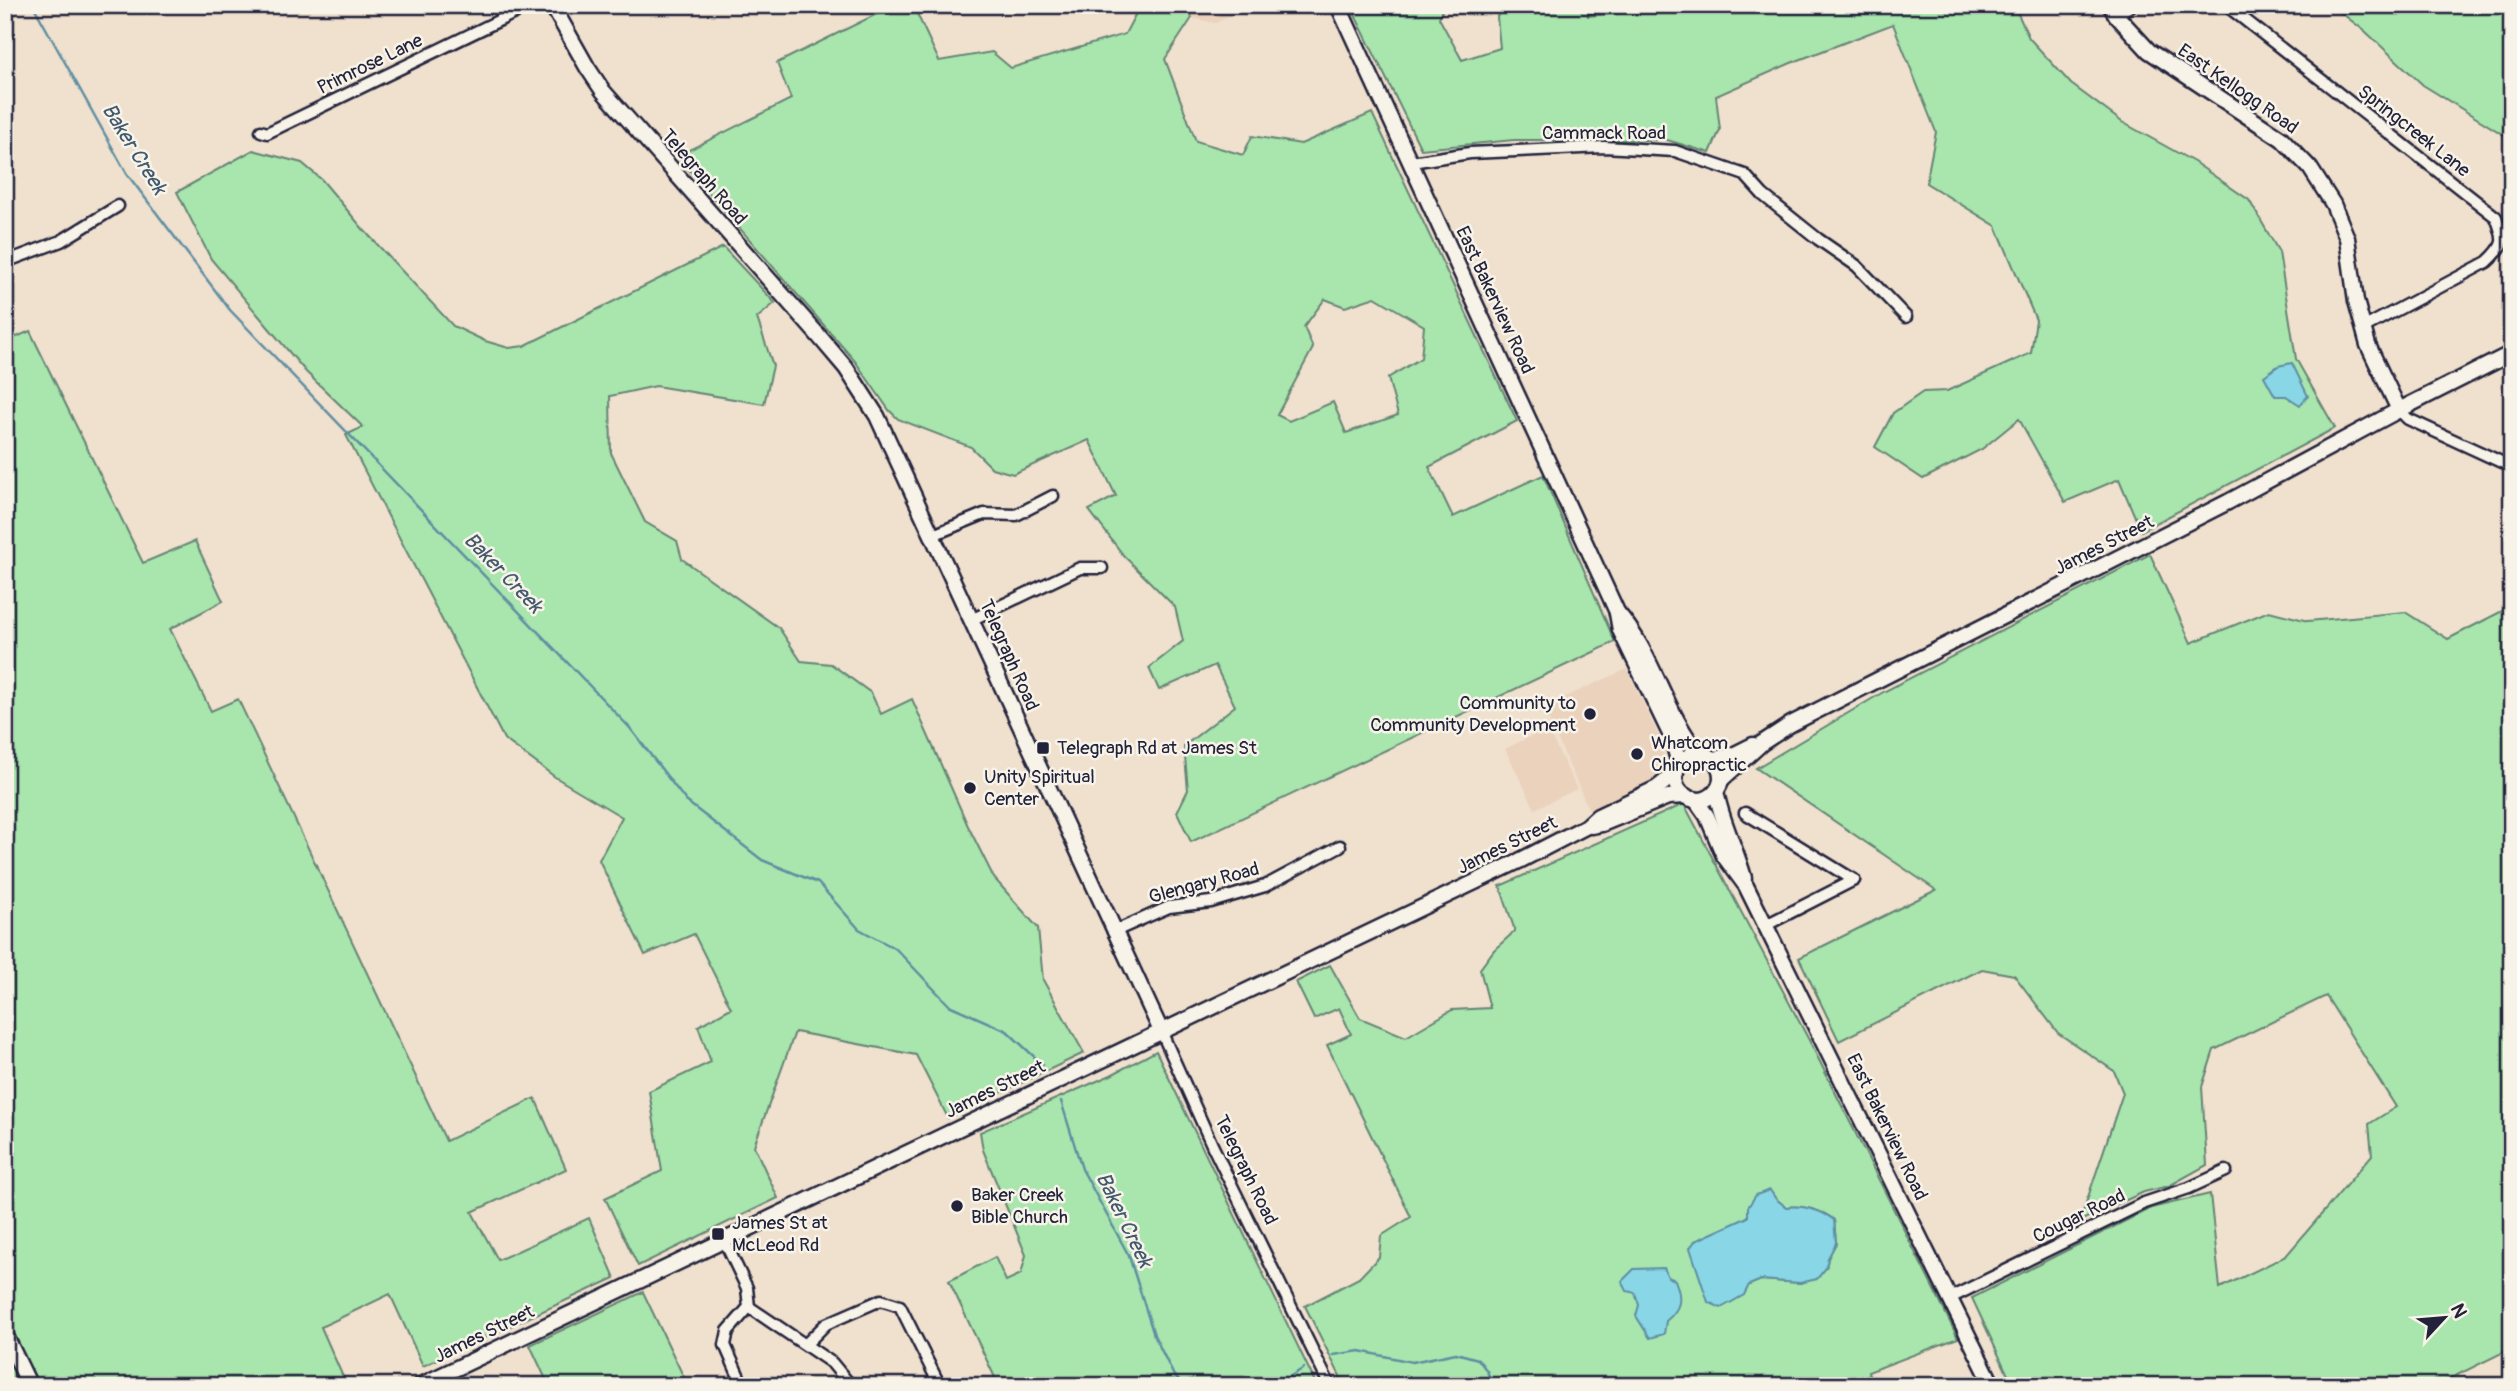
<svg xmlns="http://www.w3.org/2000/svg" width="2517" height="1391" viewBox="0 0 2517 1391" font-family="Pangolin,sans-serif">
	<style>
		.built { fill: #ebd2bc }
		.green { fill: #a8e6ad; stroke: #658474; stroke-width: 2; fill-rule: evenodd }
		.water { fill: #88d6e6; stroke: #5f8ea2; stroke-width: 2 }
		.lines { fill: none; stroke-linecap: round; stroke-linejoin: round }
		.stream { stroke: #5f8ea2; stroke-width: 2.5 }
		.street-casing { stroke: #22223b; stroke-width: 15 }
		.secondary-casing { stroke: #22223b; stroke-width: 19 }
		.street { stroke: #f7f3e8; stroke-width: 10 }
		.secondary { stroke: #f7f3e8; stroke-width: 14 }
		.poi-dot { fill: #22223b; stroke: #f7f3e8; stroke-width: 2.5 }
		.labels { text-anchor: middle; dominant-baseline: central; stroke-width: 5; stroke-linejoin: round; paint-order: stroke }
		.street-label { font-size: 19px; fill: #22223b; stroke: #f7f3e8 }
		.poi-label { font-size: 19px; fill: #22223b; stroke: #f7f3e8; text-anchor: start }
		.water-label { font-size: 21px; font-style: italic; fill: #41586e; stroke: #f7f3e8 }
	</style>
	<rect width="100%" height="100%" fill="#f0e0ce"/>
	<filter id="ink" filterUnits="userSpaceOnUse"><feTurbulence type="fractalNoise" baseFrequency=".0143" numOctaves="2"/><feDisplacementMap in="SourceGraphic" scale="14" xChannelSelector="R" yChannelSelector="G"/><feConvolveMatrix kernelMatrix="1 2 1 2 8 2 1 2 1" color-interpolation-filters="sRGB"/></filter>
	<g filter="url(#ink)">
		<g class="built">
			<path d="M1187 5H1253L1215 23 1192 18Z"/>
			<path d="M1627 669 1662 743 1665 768 1654 781 1590 812 1543 707Z"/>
			<path d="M1547 728 1577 789 1535 809 1505 749Z"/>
		</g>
		<g class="green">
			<path d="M895 5H913L939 61 992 52 1011 68 1125 34 1136 13 1130 5H1187L1192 18 1165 59 1196 141 1243 155 1252 136 1301 144 1372 113 1517 421 1429 467 1453 517 1543 475 1615 642 1191 842 1177 812 1188 790 1184 746 1235 706 1215 665 1159 690 1149 668 1183 641 1175 607 1124 556 1089 510 1116 496 1089 440 1013 474 992 468 971 447 898 419 889 410 855 361 677 156 791 99 777 63ZM1375 297 1424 326 1421 358 1388 378 1398 415 1346 433 1333 402 1289 421 1277 415 1313 348 1304 327 1325 299 1345 307Z"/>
			<path d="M1350 5H1444L1439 18 1462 60 1500 48 1497 17 1502 5H1606L1587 16 1620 13 1619 5H2014L2029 38 2071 84 2122 122 2194 162 2249 200 2279 252 2296 359 2335 428 2141 531 2119 479 2065 502 2019 419 1982 449 1923 479 1875 447 1893 413 1923 392 1947 391 2031 353 2036 320 1996 226 1926 183 1936 132 1893 24 1791 63 1716 96 1720 130 1710 153 1667 140H1514L1421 149Z"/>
			<path d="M2331 5H2512V140L2423 85 2366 32Z"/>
			<path d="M253 150 302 163 322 180 363 229 453 326 485 341 509 348 524 346 723 247 775 303 757 318 773 366 764 404 656 386 610 396 611 453 645 522 677 541 682 559 779 628 801 661 831 664 871 693 881 714 912 699 968 826 994 878 1038 928 1043 980 1084 1053 948 1118 916 1055 795 1032 754 1146 778 1198 638 1266 605 1198 662 1171 649 1091 711 1062 698 1026 731 1008 694 934 645 955 599 860 622 817 555 777 504 739 346 435 363 427 306 372 211 259 177 192Z"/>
			<path d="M30 331 143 563 195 541 223 601 170 629 211 711 238 699 446 1141 535 1098 566 1169 472 1212 498 1260 589 1218 615 1278 423 1366 390 1294 321 1327 347 1386H5V342Z"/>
			<path d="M2150 554 2191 643 2269 611 2308 621 2405 612 2448 639 2512 606V1348L2435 1386H2013L1972 1298 2151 1208 2210 1194 2220 1288 2286 1256 2372 1155 2369 1124 2396 1107 2326 996 2214 1050 2202 1087 2207 1165 2169 1186 2144 1192 2080 1221 2123 1093 2114 1071 2058 1033 2014 975 1982 969 1839 1041 1799 958 1936 890 1756 768 1885 691Z"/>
			<path d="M1684 804 1810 1042 1958 1338 1868 1372 1872 1386H1345L1305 1306 1359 1278 1379 1257 1381 1236 1411 1217 1327 1045 1351 1034 1339 1008 1314 1019 1296 982 1330 965 1360 1018 1406 1037 1452 1010 1490 1008 1480 969 1494 950 1515 931 1500 886ZM1776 1199 1786 1207C1802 1205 1822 1210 1834 1220L1836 1243 1828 1258 1826 1268 1800 1283 1761 1280 1749 1285 1695 1241 1739 1222Z"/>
			<path d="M1156 1051 1317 1386H999L949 1281 995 1257 1006 1281 1021 1274 1026 1255 983 1150 980 1132 1111 1075Z"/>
			<path d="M643 1292 688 1386H549L530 1345Z"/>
		</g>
		<g class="water">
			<path d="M2292 363 2308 396 2300 405 2286 396H2275L2264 376 2278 366Z"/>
			<path d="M1770 1190 1776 1199 1786 1207C1802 1205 1822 1210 1834 1220L1836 1243 1828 1258 1826 1268 1817 1279 1800 1283 1761 1280 1749 1285 1744 1295 1721 1308 1708 1302 1690 1248 1695 1241 1748 1217V1207L1756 1195Z"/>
			<path d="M1664 1268 1668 1277 1675 1280C1682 1298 1682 1308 1666 1321L1664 1334 1650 1338 1636 1316 1639 1305 1635 1293 1627 1291 1622 1281 1634 1269Z"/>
		</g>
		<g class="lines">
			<g class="stream">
				<path d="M33 5 127 174 230 310 630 728 686 801 762 860 818 883 859 929 896 949 949 1005 1007 1031 1043 1065"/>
				<path d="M1061 1101 1082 1169 1129 1256 1154 1335 1174 1376 1185 1386"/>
				<path d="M1333 1355 1360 1351 1412 1362 1456 1353 1478 1359 1487 1371 1493 1386"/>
				<path d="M1274 1386 1304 1368"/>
			</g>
			<g class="street-casing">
				<g id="street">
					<path d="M2226 5 2496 217C2505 240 2506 245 2487 262L2363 328"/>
					<path d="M2116 15 2132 5"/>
					<path d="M261 131 267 133 531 5"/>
					<path d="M1411 162 1470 153 1604 147 1675 151 1745 175 1763 195 1818 239 1857 266 1906 317"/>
					<path d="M5 262 61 241 118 206"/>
					<path d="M2399 410 2408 419 2512 467"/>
					<path d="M933 535 984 514 1016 515 1053 496"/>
					<path d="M971 620 1080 568H1102"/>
					<path d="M1745 813 1854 880"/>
					<path d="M1766 925 1854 880"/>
					<path d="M1113 932 1169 907 1211 902 1265 886 1340 846"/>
					<path d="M1161 1031 1213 1147 1330 1386"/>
					<path d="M724 1240 747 1288 749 1307 728 1331 725 1345 743 1386"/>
					<path d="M1950 1298 2144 1203 2189 1188 2226 1171"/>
					<path d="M749 1307 832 1363 851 1386"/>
					<path d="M806 1344 826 1324 881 1300 900 1306 940 1386"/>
				</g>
			</g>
			<g class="secondary-casing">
				<g id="secondary">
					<path d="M552 5 587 67 603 91 818 335 846 368 877 416 1161 1031"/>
					<path d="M1338 5 1617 612C1653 653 1664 711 1699 754"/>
					<path d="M2110 5 2116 15 2149 51 2282 139 2310 168 2333 204 2347 238 2356 301 2368 345 2399 410"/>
					<path d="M1617 613 1620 630 1672 738 1679 764"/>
					<circle cx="1698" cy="777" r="23"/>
					<path d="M1713 759 1731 756 1753 745"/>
					<path d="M1721 780 1762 743 1791 724 2228 502 2399 410 2512 353"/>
					<path d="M1716 791C1721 821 1736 848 1744 878"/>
					<path d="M1695 799 1707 816 1724 856 1746 886 1993 1386"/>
					<path d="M1592 826 1602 824 1668 797 1686 796"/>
					<path d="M5 1334 30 1386"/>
					<path d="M419 1386 1519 861 1587 826 1598 816 1657 788 1676 773"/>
				</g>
			</g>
			<use href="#street" class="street"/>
			<use href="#secondary" class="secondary"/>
		</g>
	</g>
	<g class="poi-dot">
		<circle cx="1590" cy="714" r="7"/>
		<rect x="1036" y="741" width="14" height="14" rx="3.5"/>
		<circle cx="1637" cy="754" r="7"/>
		<circle cx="970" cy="788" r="7"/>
		<circle cx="957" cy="1206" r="7"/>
		<rect x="711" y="1227" width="14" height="14" rx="3.5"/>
	</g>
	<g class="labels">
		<g class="street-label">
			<text transform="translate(370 64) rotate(-26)">Primrose Lane</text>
			<text transform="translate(2238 89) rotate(35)">East Kellogg Road</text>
			<text transform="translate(2414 131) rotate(38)">Springcreek Lane</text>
			<text x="1604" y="133">Cammack Road</text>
			<text transform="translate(704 177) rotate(49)">Telegraph Road</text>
			<text transform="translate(1495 300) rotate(65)">East Bakerview Road</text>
			<text transform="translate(2104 545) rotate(-27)">James Street</text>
			<text transform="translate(1009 655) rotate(66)">Telegraph Road</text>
			<text transform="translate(1507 845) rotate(-26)">James Street</text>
			<text transform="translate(1204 883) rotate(-15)">Glengary Road</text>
			<text transform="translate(995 1089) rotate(-26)">James Street</text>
			<text transform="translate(1887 1127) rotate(64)">East Bakerview Road</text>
			<text transform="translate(1246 1170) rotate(64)">Telegraph Road</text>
			<text transform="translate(2079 1216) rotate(-26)">Cougar Road</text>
			<text transform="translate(484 1334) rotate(-26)">James Street</text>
		</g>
		<g class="poi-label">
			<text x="1576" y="703" text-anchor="end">Community to<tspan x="1576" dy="22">Community Development</tspan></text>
			<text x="1651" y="743">Whatcom<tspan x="1651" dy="22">Chiropractic</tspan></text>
			<text x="1057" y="748">Telegraph Rd at James St</text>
			<text x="984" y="777">Unity Spiritual<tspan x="984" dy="22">Center</tspan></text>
			<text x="971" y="1195">Baker Creek<tspan x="971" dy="22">Bible Church</tspan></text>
			<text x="732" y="1223">James St at<tspan x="732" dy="22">McLeod Rd</tspan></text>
		</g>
		<g class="water-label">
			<text transform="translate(134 149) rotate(58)">Baker Creek</text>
			<text transform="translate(503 573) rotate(46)">Baker Creek</text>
			<text transform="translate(1124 1220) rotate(64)">Baker Creek</text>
		</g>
	</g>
	<rect width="2517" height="1391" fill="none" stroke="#f7f3e8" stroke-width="28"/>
	<rect x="14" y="14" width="2489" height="1363" fill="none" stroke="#22223b" stroke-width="2.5" filter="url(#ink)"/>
	<g transform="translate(2444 1318) rotate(64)" stroke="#f7f3e8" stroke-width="5" paint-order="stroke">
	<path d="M0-5L12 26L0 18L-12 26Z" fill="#22223b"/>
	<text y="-10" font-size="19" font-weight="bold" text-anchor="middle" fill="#22223b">N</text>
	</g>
</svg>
